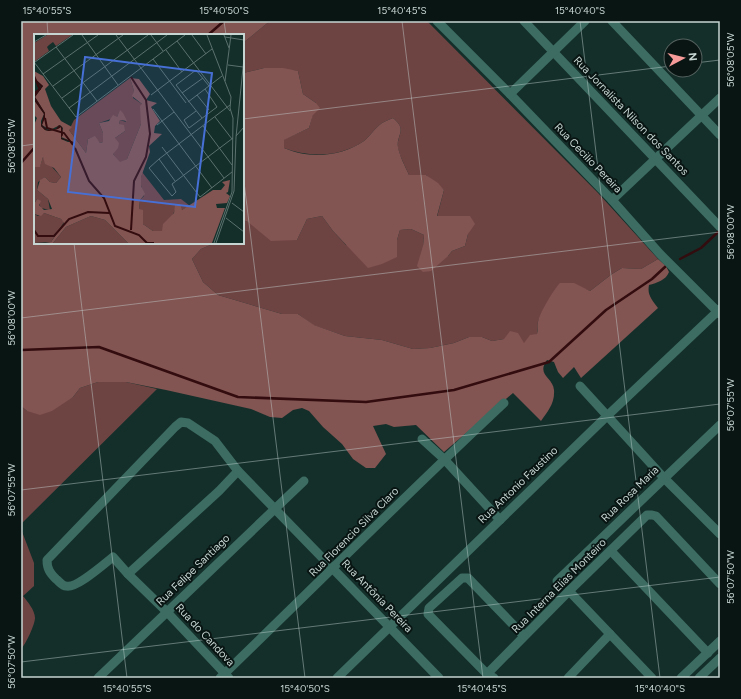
<svg xmlns="http://www.w3.org/2000/svg" width="741" height="699" viewBox="0 0 741 699" font-family="Figtree,sans-serif">
	<style>
		.green { fill: #6e4443 }
		.forest { fill: #825452 }
		.lines { fill: none; stroke-linecap: round; stroke-linejoin: round }
		.stream { stroke: #320c0e; stroke-width: 2.5 }
		.minor { stroke: #3c6c62; stroke-width: 9 }
		.ticks { fill: none; stroke: #c6d5d2; stroke-width: 1; stroke-opacity: 0.45 }
		.labels { text-anchor: middle; dominant-baseline: central; stroke-width: 4; stroke-linejoin: round; paint-order: stroke }
		.street-label { font-size: 11px; fill: #c6d5d2; stroke: #091512 }
		.inset-river { fill: none; stroke: #320c0e; stroke-width: 2 }
		.inset-road { fill: none; stroke: #5b716d; stroke-width: 1 }
		.view { fill: #4770d6; fill-opacity: 0.15; stroke: #4770d6; stroke-width: 2 }
		.inset-edge { fill: none; stroke: #c6d5d2; stroke-width: 2 }
		.neatline { fill: none; stroke: #c6d5d2; stroke-width: 1.5 }
		.ticks-label { font-size: 10px; text-anchor: middle; fill: #c6d5d2 }
	</style>
	<rect width="100%" height="100%" fill="#142f2a"/>
	<g class="green">
		<path d="M270 21H427L598 193 658 259 641 269 622 268 612 274 590 291 585 289 547 304 538 321 537 334 524 344 504 339 492 341 482 337H469L454 343 430 348 413 349 382 340 345 336 313 325 298 314H282L218 295 203 282 192 259 201 249 215 243H243V220L297 240 307 219 322 216 333 231 346 245 397 257V240L400 230 411 229 424 235 423 246 448 256 452 251 465 246 468 234 469 216 437 217 444 190 426 175H409C405 166 400 157 398 148 396 135 408 130 393 118 389 120 385 121 382 123 375 128 370 136 364 141 341 157 309 158 284 148L283 140 309 128 316 103 303 94 298 71 264 68 243 73V43Z"/>
		<path d="M98 382H126L157 389 21 524V406L27 411 73 397 80 388Z"/>
		<path d="M21 529 34 563V586L23 596C27 601 35 610 35 618 35 624 26 644 21 649Z"/>
	</g>
	<g class="forest">
		<path d="M21 21H270L243 43V35H35V243H215L201 249 192 259 203 282 218 295 282 314H298L314 325 345 336 382 340 413 349 430 348 454 343 469 337H482L492 341 504 339 510 331 518 333 524 343 530 335 537 334C538 330 537 326 538 322 539 314 554 289 560 283H574L590 291 612 274 622 268 641 269 658 259 666 266 669 272C666 280 657 283 649 285 647 295 652 300 658 308L581 378 574 367 563 378 558 372 554 362 547 360C536 375 553 377 554 390 555 403 548 411 541 421L513 393 444 452 416 425 394 427 386 424 373 426 386 454 375 468H366L353 459 342 444 323 427 309 411 302 408 293 410 282 418 270 417 251 409 166 390 126 382H98L80 388 73 397 52 411 40 415 27 411 21 406Z"/>
		<path d="M264 68H283L298 71 303 94 316 103 320 108 313 115 309 128 284 140V148C309 159 341 157 364 141 370 136 375 128 382 123 385 121 389 120 393 118 408 130 396 135 398 147 400 157 405 166 409 175H426L438 183 444 190 437 216H470L475 224 468 234 465 246 452 251 448 256 431 271 423 272 417 266 423 246 424 235 411 229 400 230 397 240V257L382 264 368 268 333 231 322 216 307 219 297 240 271 241 248 222 243 220V73Z"/>
	</g>
	<g class="lines">
		<g class="stream">
			<path d="M208 35 224 21"/>
			<path d="M21 163 35 147"/>
			<path d="M680 259 701 248 718 232"/>
			<path d="M21 350 99 347 238 397 366 402 454 390 549 362 606 310 652 279 666 266"/>
		</g>
		<g class="minor">
			<path d="M437 21 510 94 612 200 660 254 720 314"/>
			<path d="M524 21 720 227"/>
			<path d="M612 21 720 135"/>
			<path d="M510 94 585 21"/>
			<path d="M612 200 720 98"/>
			<path d="M580 386 664 478 720 534"/>
			<path d="M422 439 444 459 500 520"/>
			<path d="M611 551 708 653"/>
			<path d="M128 574 219 491 238 471 439 678"/>
			<path d="M557 581 720 425"/>
			<path d="M569 591 652 678"/>
			<path d="M487 674 569 591 647 515H652L656 516 720 584"/>
			<path d="M98 678 304 481"/>
			<path d="M220 678C315 586 408 493 504 403"/>
			<path d="M229 678 167 612 128 574 113 557C104 564 76 589 66 586 62 586 59 581 56 579 50 573 47 569 47 560L175 427 181 422 188 423 215 441 238 471"/>
			<path d="M337 678 607 416 720 309"/>
			<path d="M494 678 487 674 428 614 429 608 462 578H468L524 636"/>
			<path d="M568 678 610 634"/>
			<path d="M681 678 720 641"/>
			<path d="M699 678 720 658"/>
		</g>
	</g>
	<path class="ticks" d="M47 21 48 35M224 21 226 35M402 21 483 678M580 21 660 678M695 63 720 60M243 119 671 66M21 146 35 144M243 174 305 678M74 243 127 678M21 318 720 232M21 490 720 404M21 662 720 577"/>
	<g class="labels">
		<g class="street-label">
			<text transform="translate(631 116) rotate(46)">Rua Jornalista Nilson dos Santos</text>
			<text transform="translate(588 158) rotate(46)">Rua Cecilio Pereira</text>
			<text transform="translate(518 485) rotate(-44)">Rua Antonio Faustino</text>
			<text transform="translate(630 494) rotate(-44)">Rua Rosa Maria</text>
			<text transform="translate(354 532) rotate(-45)">Rua Florencio Silva Claro</text>
			<text transform="translate(193 570) rotate(-44)">Rua Felipe Santiago</text>
			<text transform="translate(559 586) rotate(-45)">Rua Interna Elias Monteiro</text>
			<text transform="translate(377 596) rotate(46)">Rua Antônia Pereira</text>
			<text transform="translate(205 635) rotate(47)">Rua do Candova</text>
		</g>
	</g>
	<g transform="translate(34 34)">
		<rect width="210" height="210" fill="#142f2a"/>
		<path d="M13 1H38L22 12 19 8 15 11 13 13 15 17 0 28V9ZM96 44 100 57 99 64 108 70 107 90 93 125 86 129 79 120 81 104 91 97 85 90 86 86 92 88 86 77 83 83 65 89 69 99V108L66 109 60 103 54 105 52 119 35 96 40 86ZM9 123 27 143 22 149 16 148 11 143 4 148 3 156 14 165 16 176 7 174 3 165 0 170V133L6 132ZM108 138 130 166 147 165 156 172 148 176 142 173 138 183 129 193V197H119L109 190 105 175 106 166 110 162 106 148ZM10 179 27 185 30 188 17 208 0 209V180L4 182ZM57 182 71 186 94 209H19L32 193Z" fill="#6e4443"/>
		<path d="M0 37 9 42 15 51 11 55 17 72 27 87 38 93 35 96 52 119 54 105 61 102 66 109 69 108V99L65 89 75 87 79 81 83 83 86 76 89 79 93 87 86 86 85 90 90 91 91 97 81 104 85 109 84 114 79 120 86 128 93 125 107 90 106 72 108 70 98 62 100 57 96 44 105 45 116 60 112 66 123 69 117 73 126 87 121 92 120 99 128 100 115 112 116 118 107 143V152L111 160 106 166 105 175 109 176V190L119 197H128L129 190 140 179 141 171 146 170 148 176 179 156H187L191 151 188 148 196 146 194 158 192 159 196 162 193 169 182 170 183 174H191L178 209H94L71 186 57 182 32 193 19 209H11L17 208 30 189 27 185 10 179 7 182 0 180V170L3 165 7 167 5 171 10 176 18 175 14 165 3 156 6 146 11 143 16 148 22 149 27 143 20 134 11 130 9 123 6 133H0V91L3 84 0 81V66L10 80 7 87V92L11 96 15 97 23 95 27 93V105L34 108H38L41 115 40 110 37 107 27 103 29 94 26 91 16 96 8 91 11 79 1 63 9 52 0 44Z" fill="#825452"/>
		<path d="M0 44 9 52 1 63 11 79V84L8 91 13 96 22 95 25 91 28 93 29 101 27 104 40 108 42 118 38 108 27 105V93L24 95 15 97 11 96 7 92 10 80 0 66V58L7 53Z" fill="#320c0e"/>
		<path class="inset-river" d="M0 42 6 56M11 84 13 94 30 99 39 111M41 114 55 147 70 164 81 192 105 201 113 209H120M0 196 4 202H20L35 185 54 178 75 179M97 196 100 147 112 123 116 100 112 66 97 43"/>
		<path class="inset-road" d="M48 1 84 51M82 1 190 144M117 1 129 17M158 1 172 20M173 1 197 63 196 74 199 84 198 158 180 209M190 1 195 14M191 3 210 6M143 7 196 77M0 8 12 1M22 13 63 67M132 16 148 38M119 25 152 69M0 28 42 83 151 1M1 28 39 1M194 31 209 33M9 40 64 1M191 47 197 1M19 52 89 1M148 59 169 44M117 61 178 15M163 61 175 76M28 64 114 1M154 68 188 42M35 74 133 1M119 75 178 154M162 77 150 86 155 94 183 73 171 55M181 83 198 105M168 84 142 51 162 36 175 52M123 91 140 78M169 92 198 131M202 102 210 93M128 113 166 163 198 138M125 125 115 134 138 162 142 158 138 150 199 104M141 147 125 125 196 71M198 169 210 178M192 184 210 198M182 209 200 157 202 103 210 24"/>
		<path class="view" d="M51 23 178 39 161 173 34 158Z"/>
		<rect width="210" height="210" class="inset-edge"/>
	</g>
	<rect width="741" height="699" fill="none" stroke="#091512" stroke-width="44"/>
	<g transform="translate(683 58) rotate(83)"><circle r="19" fill="#091512" stroke="#55625f"/>
	<path d="M0-3L7 15L0 10L-7 15Z" fill="#f59b99"/>
	<text y="-6" font-size="11" font-weight="bold" text-anchor="middle" fill="#c6d5d2">N</text>
	</g>
	<rect x="22" y="22" width="697" height="655" class="neatline"/>
	<g class="ticks-label">
		<text x="47" y="14">15°40'55"S</text>
		<text x="224" y="14">15°40'50"S</text>
		<text x="402" y="14">15°40'45"S</text>
		<text x="580" y="14">15°40'40"S</text>
		<text transform="translate(730 60) rotate(-90)" y="4">56°08'05"W</text>
		<text transform="translate(11 146) rotate(-90)" y="4">56°08'05"W</text>
		<text transform="translate(730 232) rotate(-90)" y="4">56°08'00"W</text>
		<text transform="translate(11 318) rotate(-90)" y="4">56°08'00"W</text>
		<text transform="translate(730 405) rotate(-90)" y="4">56°07'55"W</text>
		<text transform="translate(11 490) rotate(-90)" y="4">56°07'55"W</text>
		<text transform="translate(730 577) rotate(-90)" y="4">56°07'50"W</text>
		<text transform="translate(11 662) rotate(-90)" y="4">56°07'50"W</text>
		<text x="127" y="692">15°40'55"S</text>
		<text x="305" y="692">15°40'50"S</text>
		<text x="482" y="692">15°40'45"S</text>
		<text x="660" y="692">15°40'40"S</text>
	</g>
</svg>
